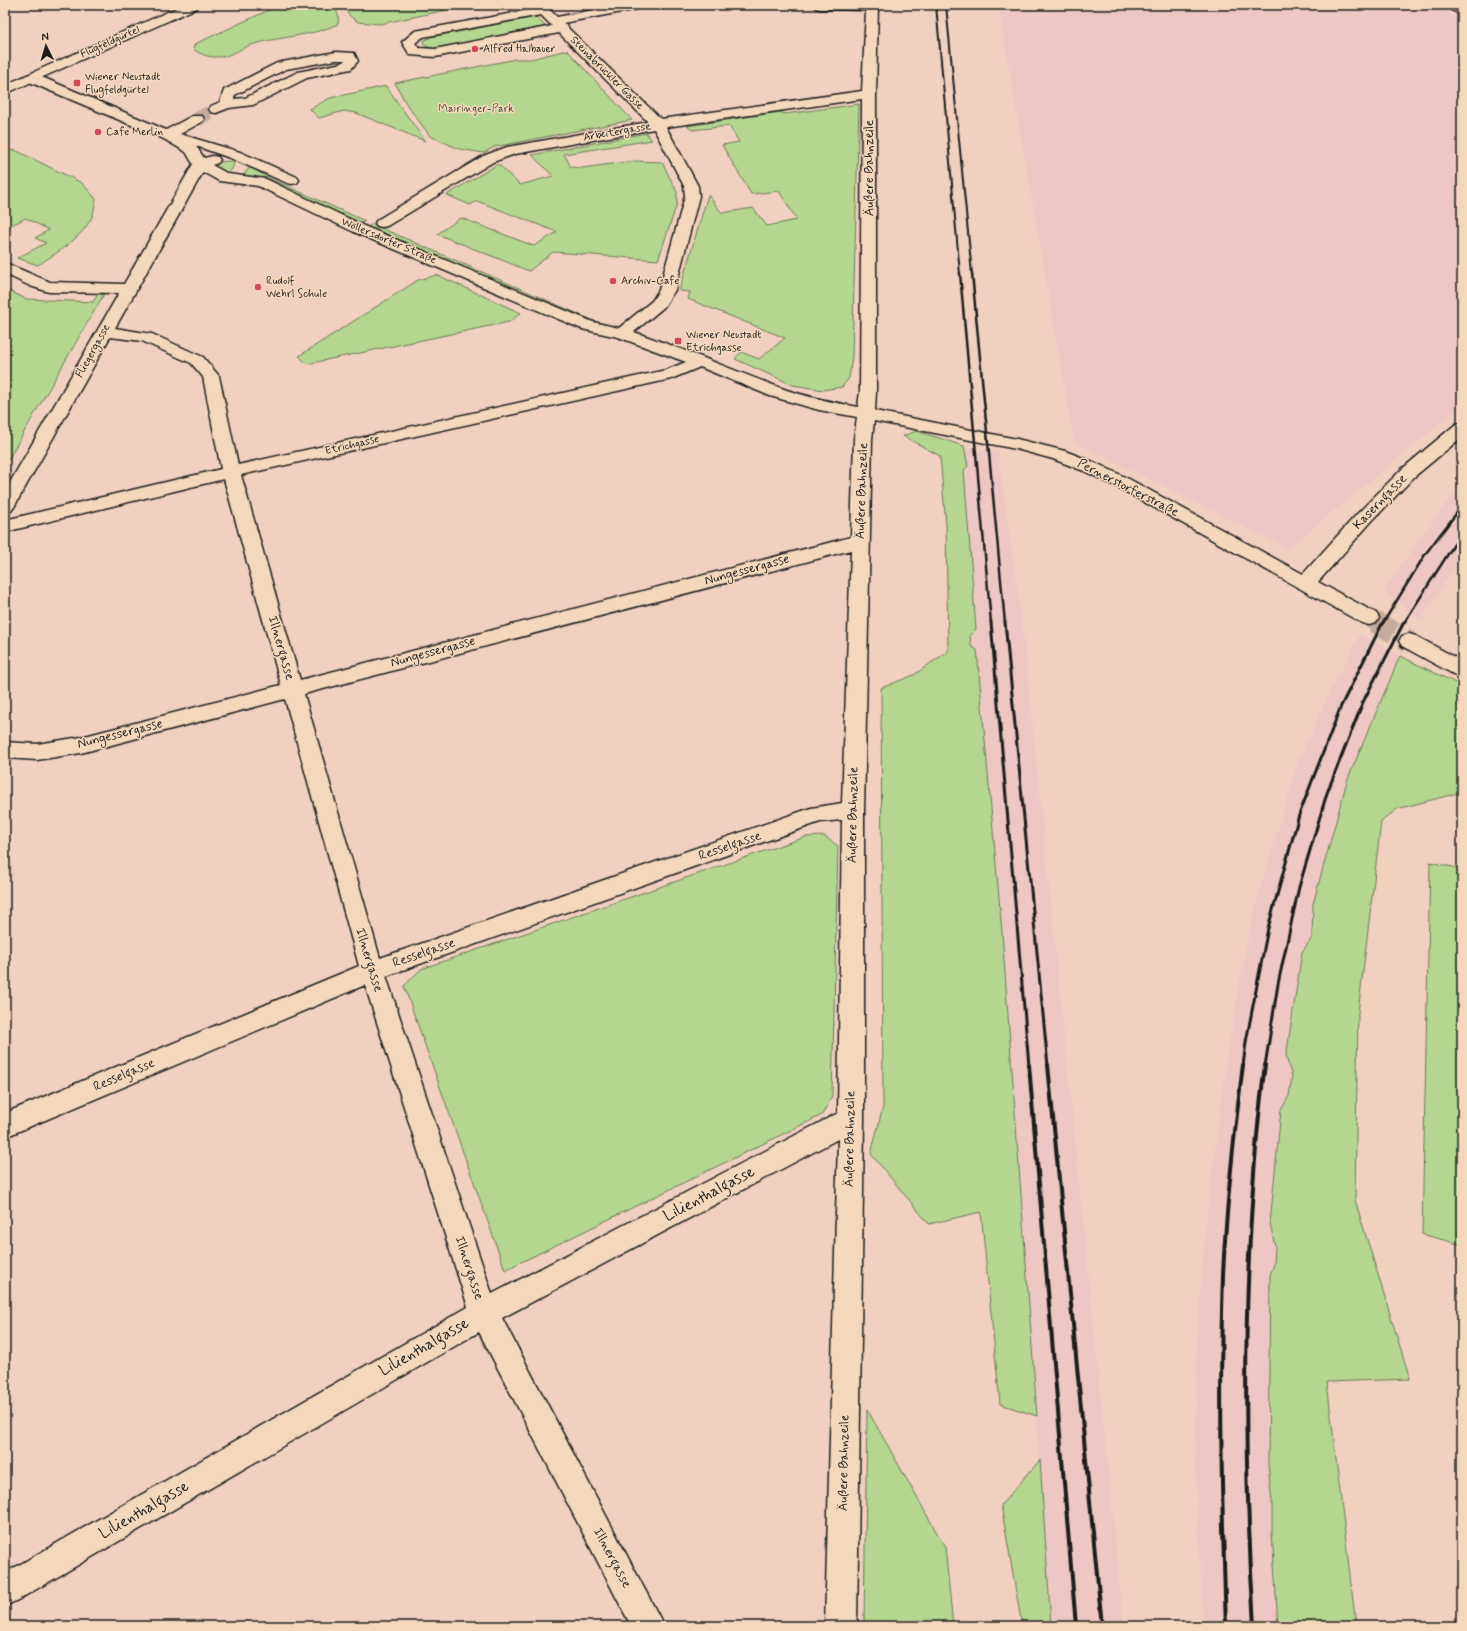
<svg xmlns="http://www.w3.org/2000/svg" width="1467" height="1631" viewBox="0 0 1467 1631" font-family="Mynerve,sans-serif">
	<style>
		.built { fill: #eec7c4 }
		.green { fill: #b4d690; stroke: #687956 }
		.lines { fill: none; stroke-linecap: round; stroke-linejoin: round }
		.minor-tunnel-far2 { stroke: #c7ac9e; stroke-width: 14; stroke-dasharray: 14 7; stroke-linecap: butt }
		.minor-tunnel-far1 { stroke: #c7ac9e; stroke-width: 18; stroke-dasharray: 18 8; stroke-linecap: butt }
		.minor-tunnel { stroke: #c7ac9e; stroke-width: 22; stroke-dasharray: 22 11; stroke-linecap: butt }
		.minor-casing { stroke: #1c1c1c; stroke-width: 3 }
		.tertiary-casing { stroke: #1c1c1c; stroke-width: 3 }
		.minor { fill: #f5d8bb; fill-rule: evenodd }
		.tertiary { fill: #f5d8bb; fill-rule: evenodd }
		.rail-far3 { stroke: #1c1c1c; stroke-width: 2 }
		.rail-far2 { stroke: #1c1c1c; stroke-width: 2.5 }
		.rail-far1 { stroke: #1c1c1c; stroke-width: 3 }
		.rail { stroke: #1c1c1c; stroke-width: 4 }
		.poi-dot { fill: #d1495b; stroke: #f5d8bb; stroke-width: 1.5 }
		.labels { text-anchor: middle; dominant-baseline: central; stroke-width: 3; stroke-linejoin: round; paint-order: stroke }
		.far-street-label { font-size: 11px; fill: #1c1c1c; stroke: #f5d8bb }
		.far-poi-label { font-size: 11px; fill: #1c1c1c; stroke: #f5d8bb; text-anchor: start }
		.far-park-label { font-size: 11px; fill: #424a39; stroke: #f5d8bb }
		.street-label { font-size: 13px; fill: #1c1c1c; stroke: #f5d8bb }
		.near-street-label { font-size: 16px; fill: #1c1c1c; stroke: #f5d8bb }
	</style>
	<rect width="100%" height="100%" fill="#f2d0bf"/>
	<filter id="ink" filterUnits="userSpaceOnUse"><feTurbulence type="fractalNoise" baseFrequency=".025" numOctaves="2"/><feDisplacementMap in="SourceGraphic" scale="8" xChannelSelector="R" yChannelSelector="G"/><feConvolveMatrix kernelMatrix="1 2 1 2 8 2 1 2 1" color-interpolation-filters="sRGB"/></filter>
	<g filter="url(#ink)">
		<g class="built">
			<path d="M998 5H1434L1462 21V405L1288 549 1074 442Z"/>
			<path d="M964 446 998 453 1023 629 1124 1626H1051L1002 932 977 650 971 646 970 635 976 629 964 470 968 466Z"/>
			<path d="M1462 485V556L1421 620 1384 591 1409 553 1441 510Z"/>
			<path d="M1360 634 1400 656 1347 781 1327 850 1313 904 1312 938 1302 952 1286 1057 1292 1077 1289 1096 1281 1110 1270 1223 1275 1247 1274 1264 1270 1275 1268 1464 1272 1502V1533L1278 1626H1203L1195 1467 1197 1334 1207 1211 1228 1048 1247 942 1260 889 1297 765 1329 693Z"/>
		</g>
		<g class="green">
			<path d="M280 5H331C338 10 339 16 338 24 310 37 280 36 251 45 239 49 229 58 216 57 207 57 200 54 193 49L195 44Z"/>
			<path d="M342 5H470L380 24 358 22 351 17Z"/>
			<path d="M536 17 547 28 444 49 431 48 424 45 423 41 431 37Z"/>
			<path d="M567 50 632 120 494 147 484 153 459 149 430 136 407 105 395 83 516 59H531Z"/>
			<path d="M386 86 425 141 356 113 344 111 319 118 310 109 330 98Z"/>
			<path d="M859 104 852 357 849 378 842 387 823 390 793 385 735 359 741 352 759 359 785 338 688 299 690 292 679 291 708 195 722 213 753 208 767 226 797 220 779 191 751 194 722 145 739 142 729 126 692 130 687 126 780 112 785 114Z"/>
			<path d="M646 133 652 140 564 154 571 167 582 168 634 161 662 162 677 192V204L658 260 553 252 529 271 437 234 461 218 534 246 557 232 477 201 470 205 447 195 498 164 520 185 553 176 532 155Z"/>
			<path d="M15 150 82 183 96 199C95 205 94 212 92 217 81 239 58 252 38 265L17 258 46 243 35 238 49 230 26 218 5 228V152Z"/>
			<path d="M226 161 233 162 234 164 232 169 228 173H224L211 164Z"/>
			<path d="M250 167 269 178 365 221 362 223 269 182 242 177Z"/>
			<path d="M372 224 599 323 597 325 368 227Z"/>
			<path d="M437 275 521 313 509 322 307 364 299 356 418 280Z"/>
			<path d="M5 289 26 299 93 302 98 294H104L5 465Z"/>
			<path d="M917 431 964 446 968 466 964 470 976 629 970 635 971 646 977 650 1002 932 1037 1416 1000 1404 981 1212 929 1224 871 1154 883 1107 881 688 914 675 948 651 946 526 940 456 903 436Z"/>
			<path d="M1400 656 1462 686V792L1397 809 1381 822 1358 1013 1355 1200 1410 1379 1327 1382 1356 1626H1278L1272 1533V1502L1268 1464 1270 1275 1274 1264 1275 1247 1270 1223 1281 1110 1289 1096 1292 1077 1286 1057 1302 952 1312 938 1313 904 1347 781Z"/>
			<path d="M824 836 838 846 832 1096 822 1115 505 1270 404 986 421 969 805 837Z"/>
			<path d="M1430 862 1462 869V1245L1422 1234Z"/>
			<path d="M867 1409 945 1547 953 1626H864Z"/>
			<path d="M1040 1460 1051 1626H1022L1001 1505Z"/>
		</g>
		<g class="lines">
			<path class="minor-tunnel-far2" d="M197 119 216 109"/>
			<path class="minor-tunnel-far1" d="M1369 618 1377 623"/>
			<path class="minor-tunnel" d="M1375 622 1409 641"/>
			<g class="minor-casing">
				<g id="minor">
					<path d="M532 5H545L557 17 619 5H644L642 8 638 9 563 23 567 25 569 29 661 119 862 91 866 10 820 9 816 8 814 5H878L876 94V391L875 411 1017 439 1065 451 1096 463 1129 479 1303 574 1357 514 1402 469 1456 424 1462 423V437L1414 477 1371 522 1318 582 1376 613 1379 618 1376 623 1369 625 1362 623 1117 487 1084 471 1053 459 1016 449 874 421 872 439 864 810V1119L857 1626H825L838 1139 502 1318 664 1626H631L479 1332 16 1601 5 1606V1573L468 1307 365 985 5 1137V1113L359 966 285 699 81 753 37 760 5 758V742L37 744 81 737 281 685 224 479 5 532V520L221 469 203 377 191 363 142 341 110 337 14 507 11 511 5 513V491L119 293 49 292 30 286 5 274V263L50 282 124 284 193 164 186 152 162 138 27 81 25 78 27 75H37L166 130 192 116H202L204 119 202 122 180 134 240 152 297 177 299 180 297 183 292 184 287 183 230 158 196 146 204 158 213 156 218 157 220 160 218 163 212 165 228 174 266 179 364 226 593 322 619 328 652 301 659 290 685 196 684 186 654 129 515 154 493 162 387 226 382 227 377 226 375 223 377 220 483 156 507 147 648 122 559 33 435 57 410 55 402 42 415 31 535 9ZM541 15 552 26 435 49 419 48 415 43 423 37ZM862 99 860 391 858 407C832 402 806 397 781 388 732 370 684 349 634 332L664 307 675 290 699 196 698 186 666 127ZM203 172 219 181 258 186 354 232 582 329 618 337 686 362 666 370 238 465 219 376 203 357 152 334 115 328ZM700 367 770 396 819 410 857 417 854 439 851 537 300 680 241 475 671 379ZM851 550 842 803 811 808 380 958 304 694ZM842 820 838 1113 492 1294 386 976 820 822Z"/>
					<path d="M1445 5 1462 6V15L1447 8Z"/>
					<path d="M336 52 354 53 358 61 351 69 307 78 253 105 229 108 216 113 211 112 209 109 211 106 220 102 224 90 277 63ZM336 60H345L342 63 298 72 245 98 234 99 235 95 286 69Z"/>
					<path d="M1409 634 1416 636 1462 661V677L1455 675 1402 646 1399 641 1402 636Z"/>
				</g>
			</g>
			<g class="tertiary-casing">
				<path id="tertiary" d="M183 5H199L197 8 5 94V85Z"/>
			</g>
			<use href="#minor" class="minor"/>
			<use href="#tertiary" class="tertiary"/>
			<g class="rail-far3">
				<path d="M936 5 960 274"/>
				<path d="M946 5 972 274"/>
			</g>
			<g class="rail-far2">
				<path d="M960 273 991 623"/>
				<path d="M972 273 1005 623"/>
				<path d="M1383 623 1426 553 1462 506"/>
				<path d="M1404 623 1462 532"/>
			</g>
			<g class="rail-far1">
				<path d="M991 622 1029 1066"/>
				<path d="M1005 622 1048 1066"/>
				<path d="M1243 1066 1246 1042 1268 928 1299 815 1341 706 1383 622"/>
				<path d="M1265 1066 1278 984 1299 887 1327 793 1363 702 1404 622"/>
			</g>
			<g class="rail">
				<path d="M1029 1065 1076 1626"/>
				<path d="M1048 1065 1102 1626"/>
				<path d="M1226 1626C1222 1509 1219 1392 1223 1276 1226 1205 1234 1135 1243 1065"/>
				<path d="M1254 1626C1246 1496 1243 1366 1250 1237 1253 1180 1257 1122 1265 1065"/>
			</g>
		</g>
	</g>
	<g class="poi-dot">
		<circle cx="475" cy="49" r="4"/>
		<rect x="73" y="79" width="8" height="8" rx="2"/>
		<circle cx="98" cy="132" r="4"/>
		<circle cx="613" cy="281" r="4"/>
		<circle cx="258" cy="287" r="4"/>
		<rect x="674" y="337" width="8" height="8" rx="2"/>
	</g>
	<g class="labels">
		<g class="far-street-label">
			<text transform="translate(110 42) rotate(-24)">Flugfeldgürtel</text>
			<text transform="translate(607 73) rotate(45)">Steinabrückler Gasse</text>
			<text transform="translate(617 132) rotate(-10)">Arbeitergasse</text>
			<text transform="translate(389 241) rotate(23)">Wöllersdorfer Straße</text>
			<text transform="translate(93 351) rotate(-61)">Fliegergasse</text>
			<text transform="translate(352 445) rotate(-13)">Etrichgasse</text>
		</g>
		<g class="far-poi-label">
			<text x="483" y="49">Alfred Halbauer</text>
			<text x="85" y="77">Wiener Neustadt<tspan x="85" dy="13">Flugfeldgürtel</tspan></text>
			<text x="106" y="132">Cafe Merlin</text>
			<text x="266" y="281">Rudolf<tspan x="266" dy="13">Wehrl Schule</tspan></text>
			<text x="621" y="281">Archiv-Cafe</text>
			<text x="686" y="335">Wiener Neustadt<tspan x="686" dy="13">Etrichgasse</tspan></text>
		</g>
		<g class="far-park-label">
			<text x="476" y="109">Mairinger-Park</text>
		</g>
		<g class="street-label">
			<text transform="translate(869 168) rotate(-90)">Äußere Bahnzeile</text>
			<text transform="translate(1128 488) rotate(27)">Pernerstorferstraße</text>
			<text transform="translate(862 491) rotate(-88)">Äußere Bahnzeile</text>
			<text transform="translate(1380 502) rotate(-46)">Kaserngasse</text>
			<text transform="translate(747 570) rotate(-15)">Nungessergasse</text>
			<text transform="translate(281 648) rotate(74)">Illnergasse</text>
			<text transform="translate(433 652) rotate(-15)">Nungessergasse</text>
			<text transform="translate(120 734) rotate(-14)">Nungessergasse</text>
			<text transform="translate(853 815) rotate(-89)">Äußere Bahnzeile</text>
			<text transform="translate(730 846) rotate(-19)">Resselgasse</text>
			<text transform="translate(424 953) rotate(-19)">Resselgasse</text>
			<text transform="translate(369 960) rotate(73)">Illnergasse</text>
			<text transform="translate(124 1075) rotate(-23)">Resselgasse</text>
			<text transform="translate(850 1139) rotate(-89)">Äußere Bahnzeile</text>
			<text transform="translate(469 1268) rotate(72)">Illnergasse</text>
			<text transform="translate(844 1463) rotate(-89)">Äußere Bahnzeile</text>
			<text transform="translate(612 1558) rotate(62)">Illnergasse</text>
		</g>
		<g class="near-street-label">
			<text transform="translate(709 1194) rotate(-28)">Lilienthalgasse</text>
			<text transform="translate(424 1347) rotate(-30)">Lilienthalgasse</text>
			<text transform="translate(144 1510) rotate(-30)">Lilienthalgasse</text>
		</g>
	</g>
	<rect width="1467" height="1631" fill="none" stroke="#f5d8bb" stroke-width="20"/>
	<rect x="10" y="10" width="1447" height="1611" fill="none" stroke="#1c1c1c" stroke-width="1.5" filter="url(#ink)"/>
	<g transform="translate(46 46) rotate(355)" stroke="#f5d8bb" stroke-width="3" paint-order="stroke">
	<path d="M0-3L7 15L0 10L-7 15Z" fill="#1c1c1c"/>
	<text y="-6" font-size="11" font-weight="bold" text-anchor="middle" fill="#1c1c1c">N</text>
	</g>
</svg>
